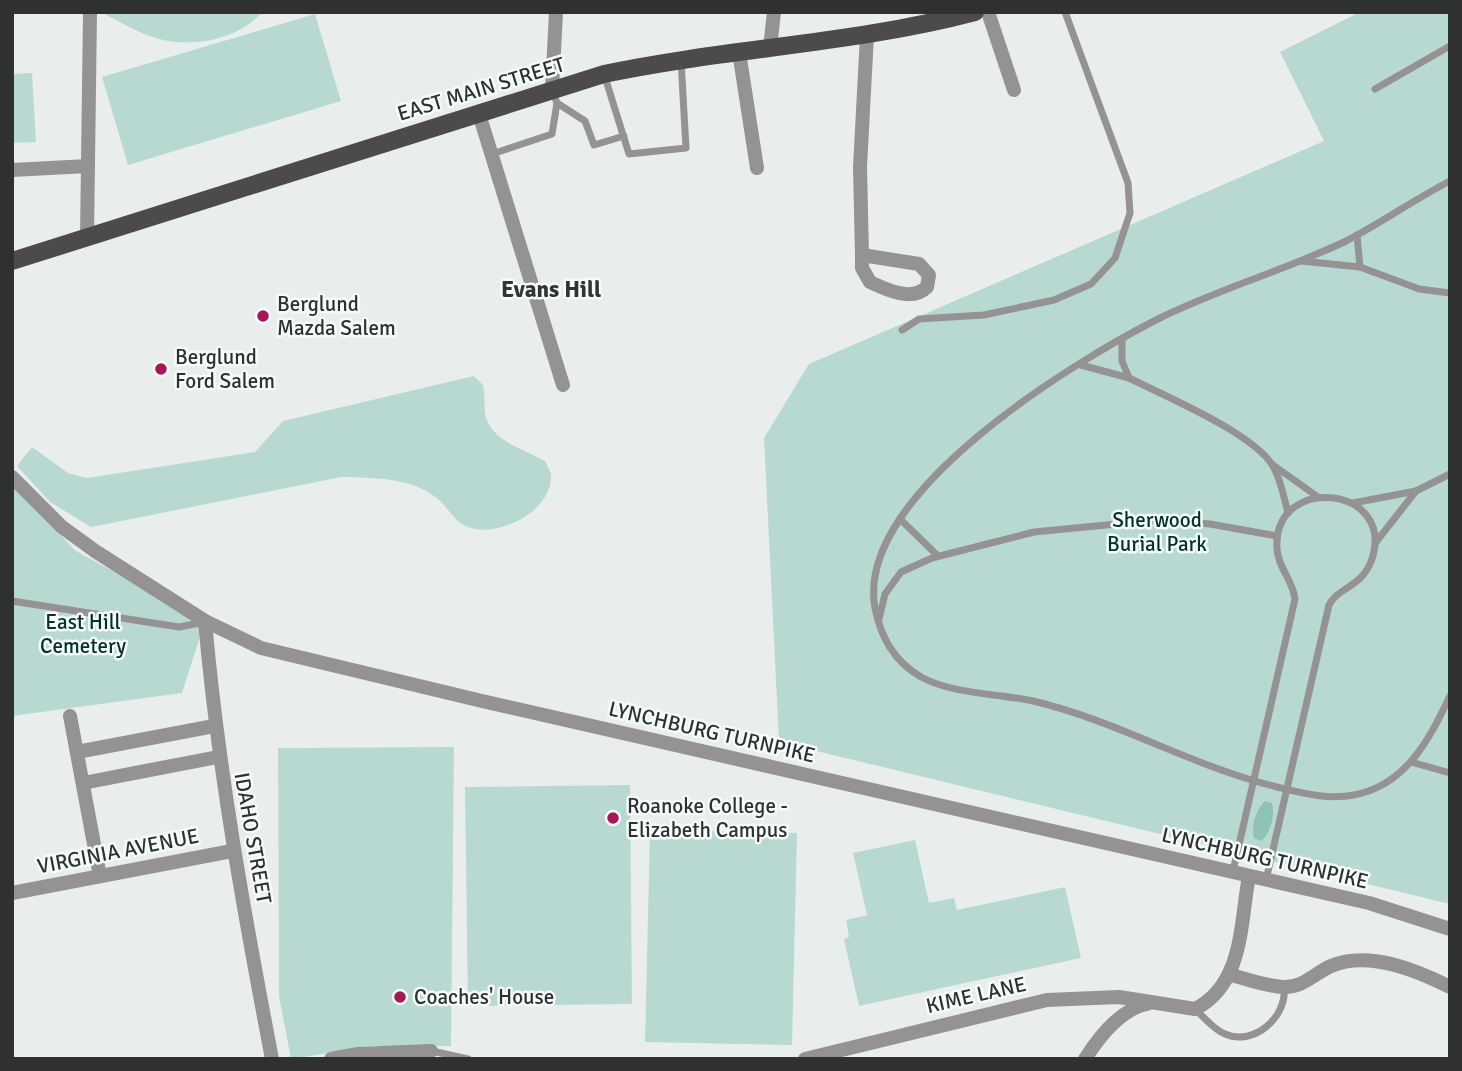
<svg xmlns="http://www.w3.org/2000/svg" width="1462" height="1071" viewBox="0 0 1462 1071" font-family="Signika,sans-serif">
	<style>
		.green { fill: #b8d9d1 }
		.water { fill: #8fc1b6 }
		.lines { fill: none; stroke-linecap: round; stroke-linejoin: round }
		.service { stroke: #959293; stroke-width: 7 }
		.minor { stroke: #959293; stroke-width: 14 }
		.tertiary { stroke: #959293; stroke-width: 14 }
		.primary { stroke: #4d4a4b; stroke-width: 18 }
		.poi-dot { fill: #a61758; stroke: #f6fcfa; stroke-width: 2.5 }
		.labels { text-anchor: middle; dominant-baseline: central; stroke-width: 5; stroke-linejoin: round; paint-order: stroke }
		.street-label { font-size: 21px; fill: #2f3131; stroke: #f6fcfa }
		.poi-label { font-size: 21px; fill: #2f3131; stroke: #f6fcfa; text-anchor: start }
		.park-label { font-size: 21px; fill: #01322a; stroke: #f6fcfa }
		.neighbourhood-label { font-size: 23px; font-weight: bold; fill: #313534; stroke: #f6fcfa }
	</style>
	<rect width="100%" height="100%" fill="#e9eeed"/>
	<g class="green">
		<path d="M109 12H262C239 40 190 49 156 38 139 33 122 23 106 15Z"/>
		<path d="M1360 12H1450V904L779 742 764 438 809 364 1324 141 1280 52Z"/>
		<path d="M315 14 341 101 128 165 102 77Z"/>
		<path d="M32 73 36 142 12 143V74Z"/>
		<path d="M474 376 483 385C485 395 484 404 485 413 490 441 523 449 545 461 547 465 551 472 551 476 552 510 501 537 471 528 455 523 450 510 439 500 413 477 374 478 341 477L91 527 50 502 17 466 32 447 68 473 87 478 255 452 283 421Z"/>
		<path d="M12 486 76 551 205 621 182 693 12 716Z"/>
		<path d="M454 747 451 1046H372L291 1059 279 996 278 748Z"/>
		<path d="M630 785 632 1004 468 1006 465 787Z"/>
		<path d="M650 830 797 833 792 1045 645 1042Z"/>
		<path d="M915 840 929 903 954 898 957 910 1065 887 1081 958 859 1006 844 939 849 937 846 920 867 915 853 853Z"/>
	</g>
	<path class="water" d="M1265 801 1272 803C1275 816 1271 831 1262 841L1254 838C1251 825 1256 810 1265 801Z"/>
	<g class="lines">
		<g class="service">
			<path d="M604 74 629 154 686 148 681 60"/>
			<path d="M1375 89 1450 46"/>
			<path d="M557 103 585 121 594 145 624 136"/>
			<path d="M492 154 552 134 557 103 552 91"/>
			<path d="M1450 181C1413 200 1380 224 1344 242 1283 271 1218 289 1158 319 1073 362 854 495 875 608 881 638 894 661 921 677 955 695 997 693 1033 701 1118 721 1191 766 1277 787 1302 793 1328 800 1354 795 1406 785 1429 740 1450 696"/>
			<path d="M1357 235 1360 267"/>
			<path d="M1301 261 1360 267 1419 289 1450 293"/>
			<path d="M902 330 919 319 984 315 1054 300 1091 284 1115 258 1130 213 1128 183 1065 12"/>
			<path d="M1122 339V361L1129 378C1165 396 1253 433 1273 466 1281 480 1284 498 1288 513"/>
			<path d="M1081 365 1129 378"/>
			<path d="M1273 465 1318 497"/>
			<path d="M1353 503 1416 491 1450 474"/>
			<path d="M901 520 938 556"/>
			<path d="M1376 542 1416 491"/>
			<path d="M12 601 179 627 205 622"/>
			<path d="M879 619 885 594 901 572 932 558 1034 532 1158 520 1210 524 1277 536"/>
			<path d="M1411 762 1450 773"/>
			<path d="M1233 871 1295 599C1293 580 1278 568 1277 549 1272 473 1396 485 1372 559 1362 588 1339 586 1329 605L1266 880"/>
			<path d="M1195 1009C1204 1017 1214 1030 1225 1034 1254 1047 1288 1016 1284 987"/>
			<path d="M432 1051 468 1059"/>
		</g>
		<g class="minor">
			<path d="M988 12 1014 90"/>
			<path d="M770 48 774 12"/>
			<path d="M739 52 757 168"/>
			<path d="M552 90 556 12"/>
			<path d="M479 114 563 385"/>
			<path d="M12 170 88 166"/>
			<path d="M87 237 90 12"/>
			<path d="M862 255 860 167 867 35"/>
			<path d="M862 255 919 264 929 275 927 287C912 302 887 290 870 282L862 268Z"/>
			<path d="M205 621C218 769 244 913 272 1059"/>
			<path d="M70 716 100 876"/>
			<path d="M77 752 214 726"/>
			<path d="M83 783 218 757"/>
			<path d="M12 893 232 851"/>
			<path d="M1231 975C1247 979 1266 986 1283 987 1303 988 1315 973 1331 966 1368 950 1416 970 1450 987"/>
			<path d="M331 1059 358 1054 431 1051"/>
			<path d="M805 1059 1047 1000 1119 997 1195 1009C1244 984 1240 923 1249 876"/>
			<path d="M1085 1059C1099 1037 1121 1009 1147 1004"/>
		</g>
		<path class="tertiary" d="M12 477 62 527 95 551 205 621 261 648 482 701 1369 903 1450 929"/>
		<path class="primary" d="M12 261 604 74C727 48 854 44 975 12"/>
	</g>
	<g class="poi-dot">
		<circle cx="263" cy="316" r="7"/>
		<circle cx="161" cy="369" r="7"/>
		<circle cx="613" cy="818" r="7"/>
		<circle cx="400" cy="997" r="7"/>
	</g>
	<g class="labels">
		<g class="street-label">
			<text transform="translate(481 89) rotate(-17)">EAST MAIN STREET</text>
			<text transform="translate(712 732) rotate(13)">LYNCHBURG TURNPIKE</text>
			<text transform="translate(253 838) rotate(80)">IDAHO STREET</text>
			<text transform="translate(118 851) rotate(-11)">VIRGINIA AVENUE</text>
			<text transform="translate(1265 858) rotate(13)">LYNCHBURG TURNPIKE</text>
			<text transform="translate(976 995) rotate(-13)">KIME LANE</text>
		</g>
		<g class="poi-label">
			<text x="277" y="304">Berglund<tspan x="277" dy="24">Mazda Salem</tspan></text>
			<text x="175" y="357">Berglund<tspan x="175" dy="24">Ford Salem</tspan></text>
			<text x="627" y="806">Roanoke College -<tspan x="627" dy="24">Elizabeth Campus</tspan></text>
			<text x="414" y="997">Coaches' House</text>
		</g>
		<g class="park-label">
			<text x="1157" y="520">Sherwood<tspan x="1157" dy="24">Burial Park</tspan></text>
			<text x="83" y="622">East Hill<tspan x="83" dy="24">Cemetery</tspan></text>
		</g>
		<g class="neighbourhood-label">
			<text x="551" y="289">Evans Hill</text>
		</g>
	</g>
	<rect width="1462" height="1071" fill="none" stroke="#2f3131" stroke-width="28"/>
</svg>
